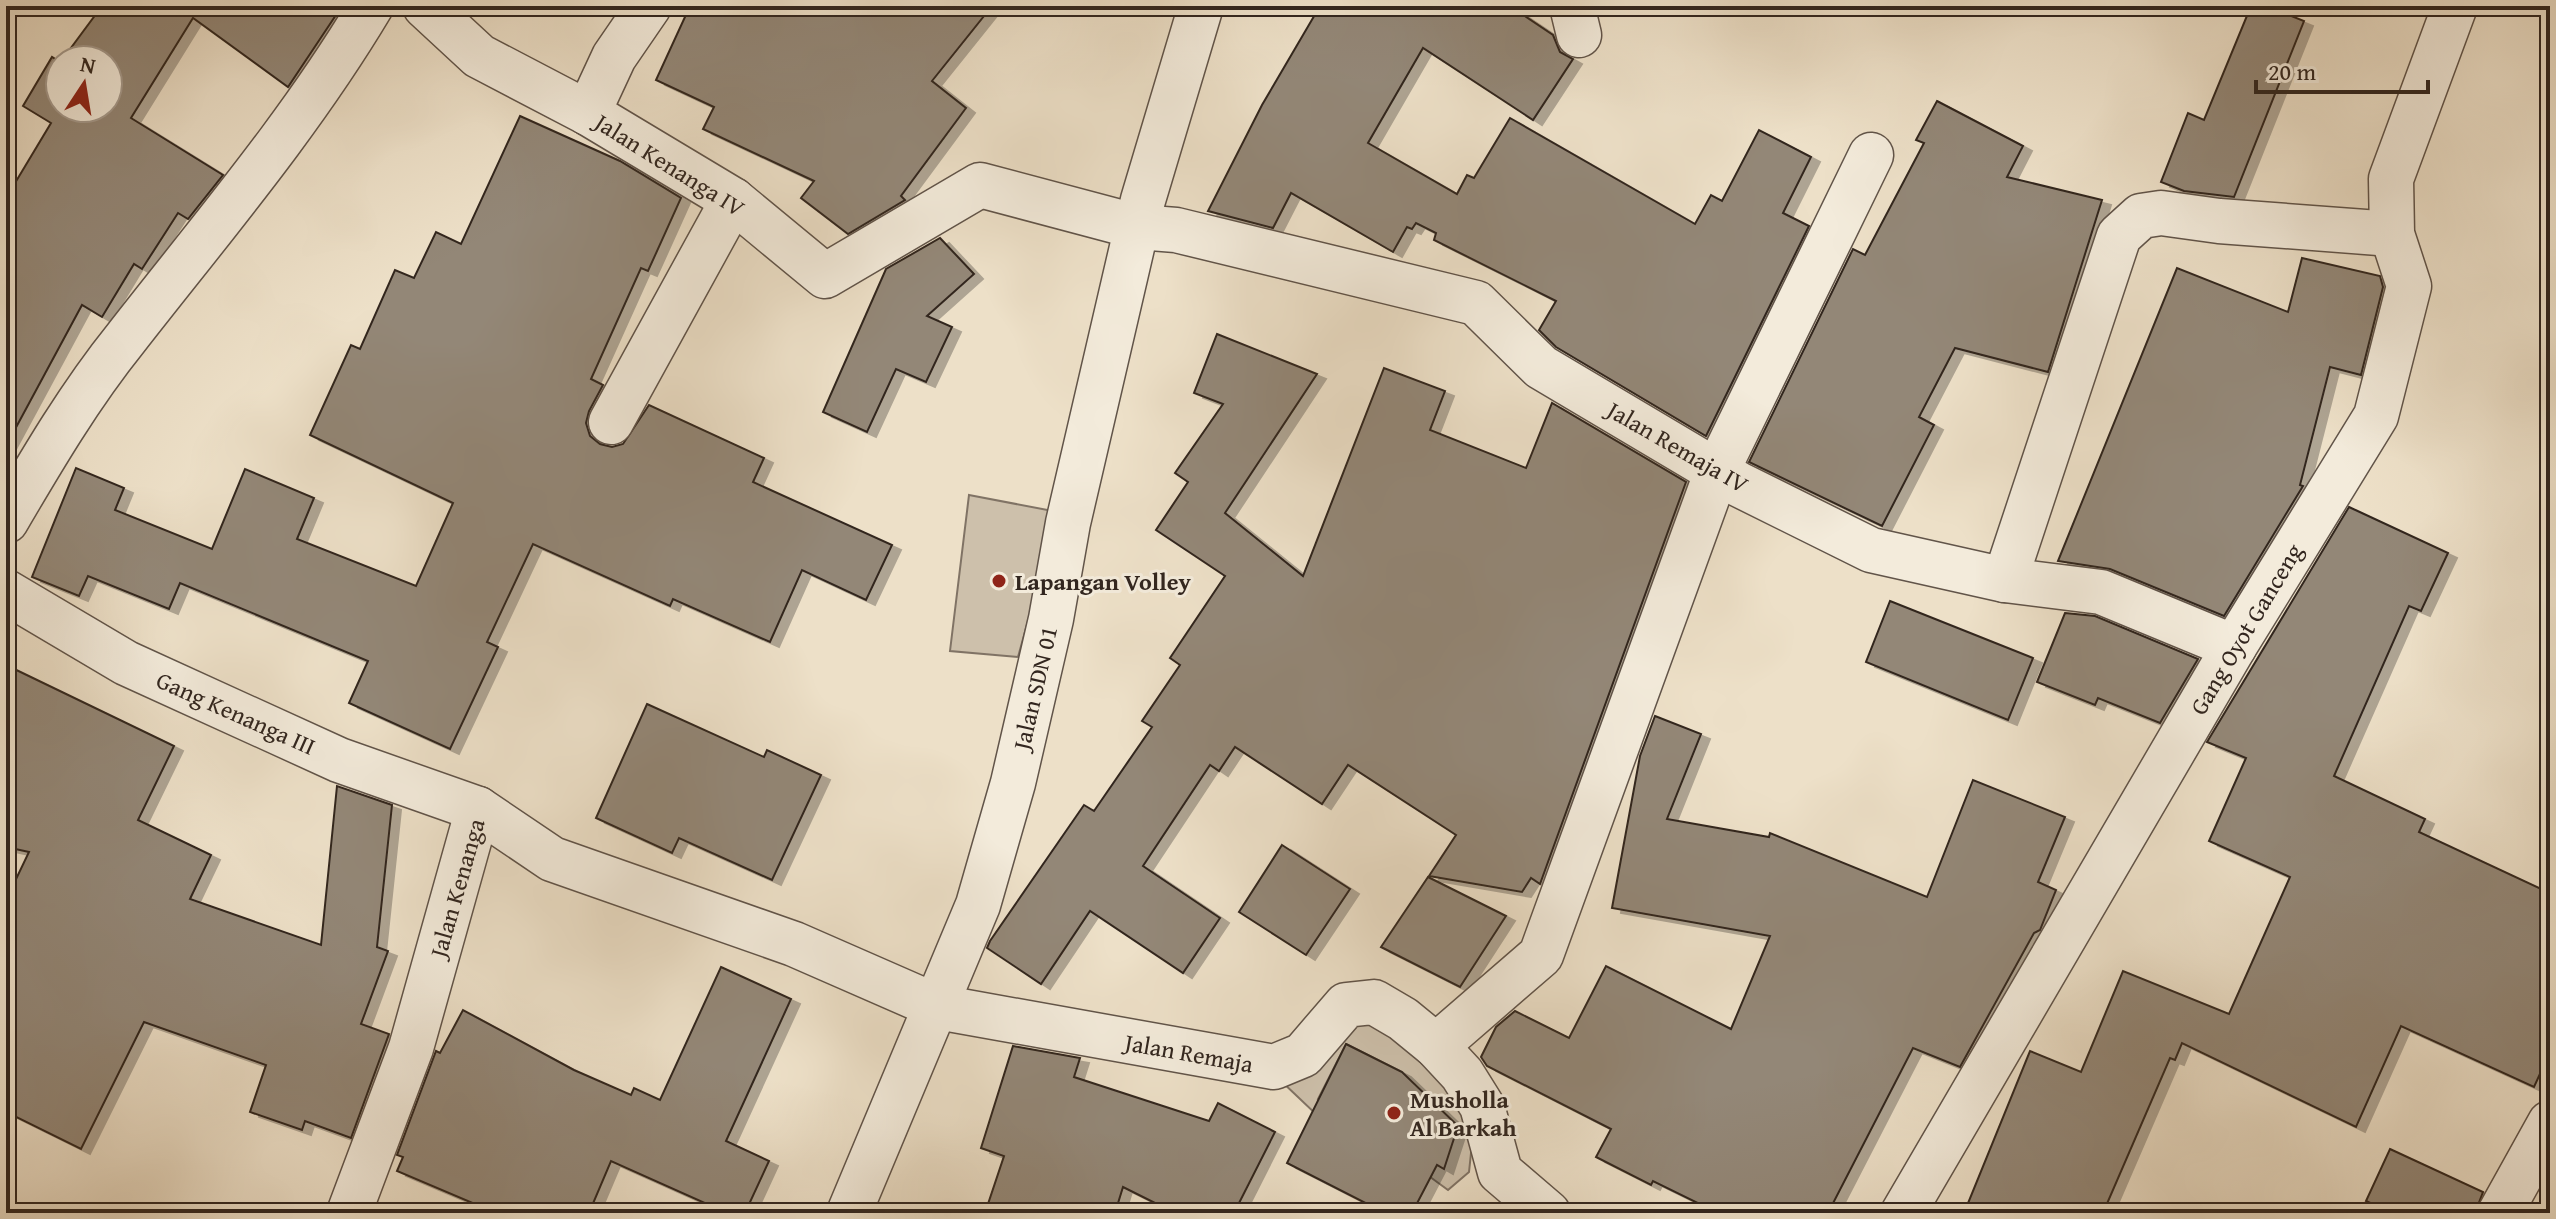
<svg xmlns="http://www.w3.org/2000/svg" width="2556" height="1219" viewBox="0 0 2556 1219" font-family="'Gentium Book Plus',serif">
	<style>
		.green { fill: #cdc0ab; stroke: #807365; stroke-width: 2; fill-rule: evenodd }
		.building { fill: #938777; stroke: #32261f; stroke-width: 2; filter: url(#shadow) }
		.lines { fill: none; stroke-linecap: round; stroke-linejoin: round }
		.minor-casing { stroke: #615449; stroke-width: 47 }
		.minor { stroke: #f3ebdb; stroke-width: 44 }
		.poi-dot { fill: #8f2418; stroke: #f3ebdb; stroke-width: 3 }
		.labels { text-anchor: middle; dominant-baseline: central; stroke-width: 6; stroke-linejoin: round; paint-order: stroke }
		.street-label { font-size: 24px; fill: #32261f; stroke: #f3ebdb }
		.poi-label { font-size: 24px; font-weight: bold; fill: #32261f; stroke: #f3ebdb; text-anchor: start }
	</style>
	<defs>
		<filter id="shadow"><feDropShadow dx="9" dy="5" stdDeviation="0" flood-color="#0004"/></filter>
	</defs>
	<rect width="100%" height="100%" fill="#ede0c8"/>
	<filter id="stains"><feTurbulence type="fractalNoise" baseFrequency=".0025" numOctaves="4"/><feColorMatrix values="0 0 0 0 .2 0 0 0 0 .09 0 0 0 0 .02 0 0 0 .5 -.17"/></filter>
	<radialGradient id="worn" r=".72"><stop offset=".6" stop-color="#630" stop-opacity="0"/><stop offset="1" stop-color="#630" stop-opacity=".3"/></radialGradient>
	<g class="green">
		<path d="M969 495 1058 512 1018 657 950 651Z"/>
		<path d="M1355 1014 1447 1072 1475 1115 1469 1172 1448 1190 1396 1152 1320 1118 1279 1079ZM1346 1044 1402 1072 1374 1128 1318 1099Z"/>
	</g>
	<g class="building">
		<path d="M102 6H342L288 87 193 18 131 118 223 175 188 219 178 213 142 269 134 264 102 317 82 305 6 446V198L51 123 23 106 52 57 60 62V108H108V60H62Z"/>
		<path d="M690 6H992L932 81 966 108 901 196 905 200 848 234 801 198 814 181 703 129 714 107 656 80Z"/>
		<path d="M1320 6H1510L1553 35 1560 52 1573 59 1533 120 1423 48 1368 143 1457 194 1467 175 1474 178 1510 118 1695 224 1711 195 1722 201 1759 130 1811 157 1783 213 1809 226 1706 436 1556 347 1539 330 1556 301 1434 240 1436 233 1416 223 1412 229 1407 227 1393 252 1291 193 1273 228 1208 211 1262 105Z"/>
		<path d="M2251 6H2266L2304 21 2234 197 2184 191 2161 182 2188 113 2204 120Z"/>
		<path d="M1937 101 2023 146 2007 177 2102 200 2048 372 1955 348 1919 417 1934 425 1882 526 1749 462 1853 249 1865 255 1924 143 1916 140Z"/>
		<path d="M520 116 620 161 681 198 648 271 641 268 591 379 603 385 589 411 586 423 590 436 600 444 612 447 623 444 649 405 764 458 753 482 892 545 866 600 802 570 770 642 673 599 670 606 533 544 487 642 498 647 450 749 349 703 368 661 180 583 169 609 88 576 79 596 32 577 76 468 124 488 115 510 212 549 245 469 314 498 297 539 416 586 453 503 310 435 351 345 360 349 395 270 414 278 436 232 461 244Z"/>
		<path d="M940 238 974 274 927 316 952 327 926 382 896 369 867 432 823 412 886 269Z"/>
		<path d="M2302 258 2380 276 2383 287 2361 375 2330 367 2300 485 2303 486 2224 616 2110 569 2058 561 2177 268 2288 312Z"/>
		<path d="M1217 334 1317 374 1225 513 1303 576 1384 368 1445 391 1430 430 1526 468 1552 403 1686 482 1540 884 1531 878 1522 892 1429 876 1456 835 1348 765 1322 804 1235 747 1219 771 1210 765 1143 866 1220 918 1183 973 1090 911 1041 984 987 948 990 941 1084 805 1094 811 1152 727 1142 721 1180 665 1170 658 1225 576 1156 530 1188 482 1175 473 1223 404 1194 393Z"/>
		<path d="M2349 507 2448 553 2421 611 2409 606 2334 776 2425 819 2419 832 2550 893V1052L2534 1087 2401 1026 2356 1127 2182 1043 2175 1060 2170 1058 2103 1213H1964L2030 1051 2081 1072 2123 971 2229 1014 2290 877 2209 841 2246 758 2207 742Z"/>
		<path d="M1890 601 2033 658 2008 720 1866 662Z"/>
		<path d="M2065 613 2095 616 2198 659 2160 723 2098 698 2095 705 2037 682Z"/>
		<path d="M6 665 174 746 138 820 211 855 190 899 321 945 337 786 392 805 377 947 388 951 361 1024 389 1034 351 1138 305 1121 302 1130 250 1112 266 1065 144 1022 81 1149 6 1112V900L29 852 6 847Z"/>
		<path d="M647 704 764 757 767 750 821 775 772 880 679 838 672 853 596 818Z"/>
		<path d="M1655 716 1701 734 1667 819 1769 837 1770 833 1927 897 1973 780 2065 817 2038 882 2056 890 2040 930 2034 933 1960 1067 1913 1048 1828 1213H1718L1653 1181 1651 1185 1596 1157 1611 1129 1487 1066 1481 1057 1496 1027 1515 1011 1569 1038 1606 966 1731 1029 1770 936 1612 908 1640 756Z"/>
		<path d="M1282 845 1350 889 1306 955 1239 912Z"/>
		<path d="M1428 877 1506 916 1460 987 1381 947Z"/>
		<path d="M721 967 791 999 726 1141 769 1161 745 1213H727L611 1161 589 1213H496L397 1171 403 1157 397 1155 436 1051 440 1053 463 1010 574 1070 631 1095 634 1088 660 1100Z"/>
		<path d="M1346 1044 1402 1072 1458 1126 1444 1169 1437 1165 1412 1213H1385L1287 1163Z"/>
		<path d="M1013 1046 1080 1058 1074 1077 1209 1121 1218 1103 1275 1132 1234 1213H1175L1123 1187 1115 1213H985L1004 1156 981 1148Z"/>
		<path d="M2390 1149 2483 1192 2475 1213H2392L2366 1201Z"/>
	</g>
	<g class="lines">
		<g class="minor-casing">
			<g id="minor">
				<path d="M425 6 479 56 588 113 733 200 825 276 980 185 1138 227 1176 230 1476 303 1541 367 1738 484 1871 550 2005 580 2101 592 2234 647"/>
				<path d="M1572 6 1579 35"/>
				<path d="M588 113 614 57 649 6"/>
				<path d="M611 422 733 200"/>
				<path d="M6 521C43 458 80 395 126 338 211 229 300 125 371 6"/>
				<path d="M2005 580 2119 236 2141 216 2161 213 2219 221 2392 234"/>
				<path d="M6 592 126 663 339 760 478 809"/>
				<path d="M1436 1046 1541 955 1717 471 1871 155"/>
				<path d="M349 1213 411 1048 478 809 552 859 794 944 938 1007 1274 1067 1303 1055 1346 1005 1374 1002 1403 1019 1436 1046 1462 1074 1482 1106 1500 1172 1548 1213"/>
				<path d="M849 1213 978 905 1013 783 1051 619 1068 523 1143 200 1201 6"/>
				<path d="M1903 1213 2234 647 2376 416 2409 286 2392 234 2391 179 2455 6"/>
				<path d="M2500 1213 2550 1123"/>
			</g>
		</g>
		<use href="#minor" class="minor"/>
	</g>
	<g class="poi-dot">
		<circle cx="999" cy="581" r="8"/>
		<circle cx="1394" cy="1113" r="8"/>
	</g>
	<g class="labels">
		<g class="street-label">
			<text transform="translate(670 165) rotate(32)">Jalan Kenanga IV</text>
			<text transform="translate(1678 447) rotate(30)">Jalan Remaja IV</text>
			<text transform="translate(2246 629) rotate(-59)">Gang Oyot Ganceng</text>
			<text transform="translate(1035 688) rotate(-77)">Jalan SDN 01</text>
			<text transform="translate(236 713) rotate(24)">Gang Kenanga III</text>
			<text transform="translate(457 888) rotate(-74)">Jalan Kenanga</text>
			<text transform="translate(1189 1053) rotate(10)">Jalan Remaja</text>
		</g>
		<g class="poi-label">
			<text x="1015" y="581">Lapangan Volley</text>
			<text x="1410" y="1099">Musholla<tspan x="1410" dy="28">Al Barkah</tspan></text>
		</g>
	</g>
	<rect width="2556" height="1219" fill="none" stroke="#ede0c8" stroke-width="32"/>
	<rect x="8" y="8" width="2540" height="1203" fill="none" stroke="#32261f" stroke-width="4"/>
	<rect x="16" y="16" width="2524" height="1187" fill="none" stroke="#32261f" stroke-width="2"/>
	<g transform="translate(84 84) rotate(12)"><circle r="38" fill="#f3ebdb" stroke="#a69c90" stroke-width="2"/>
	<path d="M0-6L14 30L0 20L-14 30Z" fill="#8f2418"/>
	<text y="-12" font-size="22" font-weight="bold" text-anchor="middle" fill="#32261f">N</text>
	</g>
	<path d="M2256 80v12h172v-12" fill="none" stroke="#32261f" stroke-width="4"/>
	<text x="2268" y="80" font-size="24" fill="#32261f" stroke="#f3ebdb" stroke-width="6" paint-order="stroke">20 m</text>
	<rect width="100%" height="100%" filter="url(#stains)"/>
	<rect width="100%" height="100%" fill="url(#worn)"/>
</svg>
